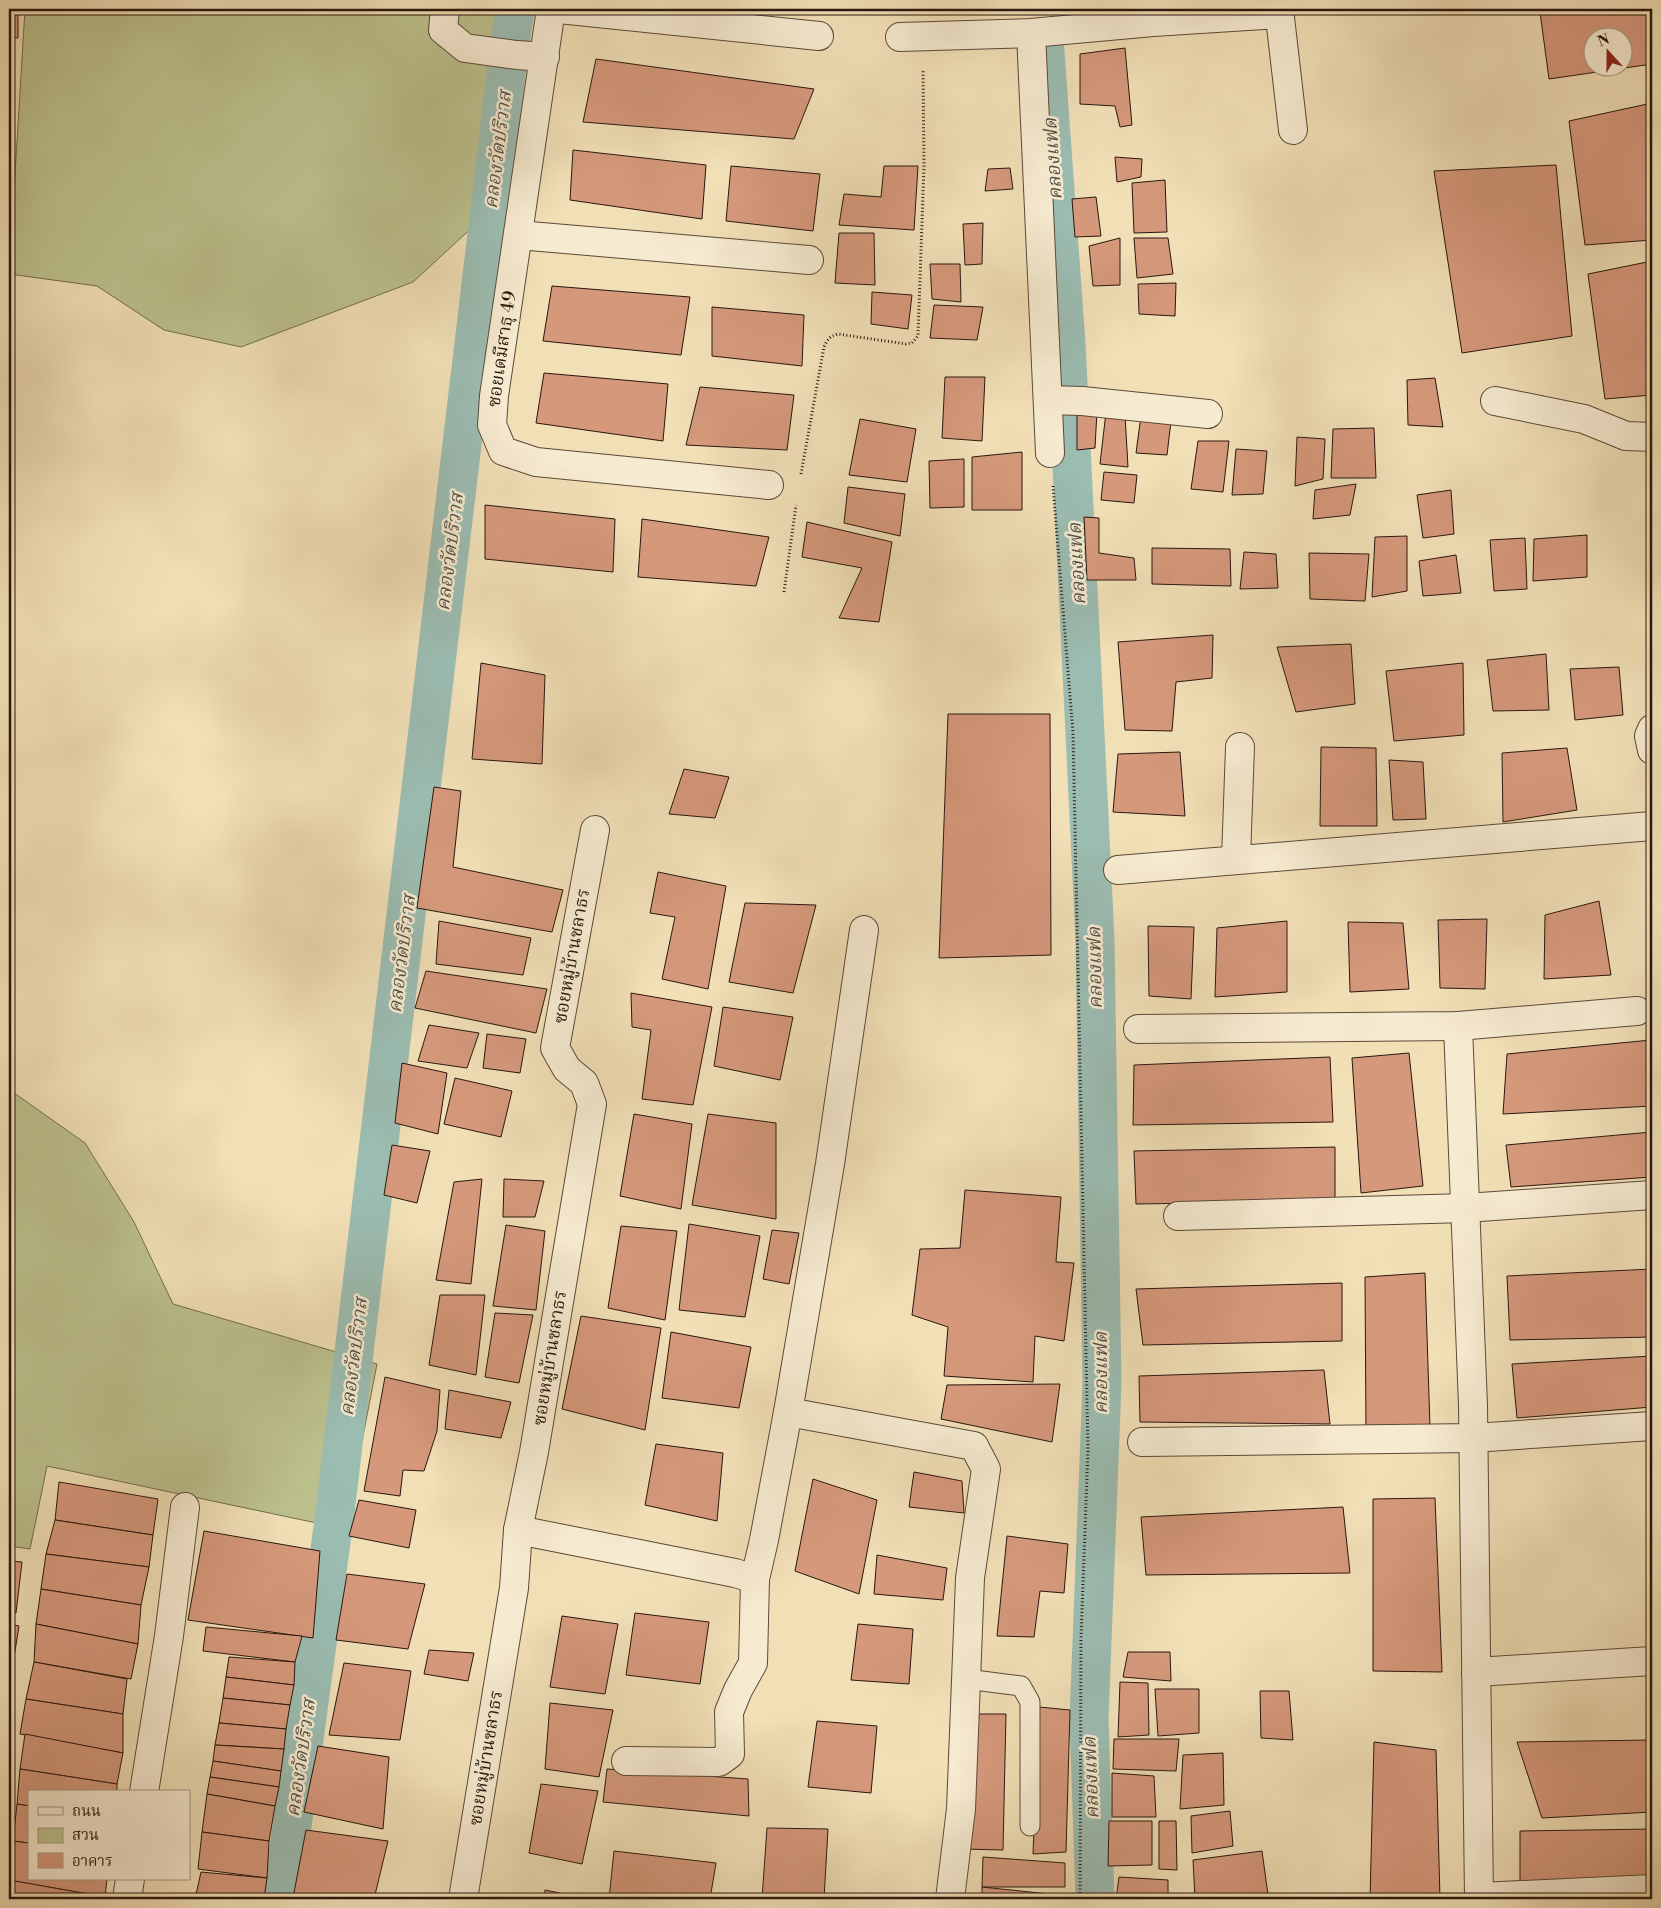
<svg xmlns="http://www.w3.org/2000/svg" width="1661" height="1908" viewBox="0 0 1661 1908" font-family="'Libre Bodoni','Noto Serif Thai',serif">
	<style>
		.green { fill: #bcc18d; stroke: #736c4e }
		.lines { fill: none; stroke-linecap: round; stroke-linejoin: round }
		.canal { stroke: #9bbcb1; stroke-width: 39 }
		.building { fill: #d5987b; stroke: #2a170e; fill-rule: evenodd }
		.service-casing { stroke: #5c4938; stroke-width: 21 }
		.minor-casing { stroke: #5c4938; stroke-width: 30 }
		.path { stroke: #2a170e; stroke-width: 3; stroke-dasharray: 1 2.5; stroke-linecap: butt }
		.service { stroke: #f6ead0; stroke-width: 19 }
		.minor { stroke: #f6ead0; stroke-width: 28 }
		.labels { text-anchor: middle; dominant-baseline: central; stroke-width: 5; stroke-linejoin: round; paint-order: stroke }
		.street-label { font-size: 18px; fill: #2a170e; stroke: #f6ead0 }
		.water-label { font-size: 19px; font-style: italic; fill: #525147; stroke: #f6ead0 }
	</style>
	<rect width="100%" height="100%" fill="#f1dfb6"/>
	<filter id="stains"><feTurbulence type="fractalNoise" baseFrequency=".004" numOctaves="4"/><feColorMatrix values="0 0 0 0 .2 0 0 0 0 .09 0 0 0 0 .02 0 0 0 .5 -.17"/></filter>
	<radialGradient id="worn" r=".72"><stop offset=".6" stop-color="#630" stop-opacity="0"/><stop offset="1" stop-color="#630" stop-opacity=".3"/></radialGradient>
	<g class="green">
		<path d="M25 9H505L476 224 413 282 241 347 164 330 97 286 9 274Z"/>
		<path d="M9 1092 14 1093 85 1143 134 1222 173 1304 377 1364 345 1529 47 1466 30 1549 9 1546Z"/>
	</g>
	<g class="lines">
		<g class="canal">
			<path d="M1044 38 1066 343 1095 940 1102 1384 1089 1718 1095 1899"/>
			<path d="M282 1899 334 1520 507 66 515 9"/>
		</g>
	</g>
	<g class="building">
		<path d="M9 9H18V38L9 37Z"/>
		<path d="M1558 9H1652V64L1549 79 1540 12ZM1594 38H1624V68H1594Z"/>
		<path d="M1125 48 1132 125 1120 127 1115 106 1080 104V54Z"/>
		<path d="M596 59 814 89 794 139 583 122Z"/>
		<path d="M1652 103V240L1585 245 1569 121Z"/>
		<path d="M573 150 706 165 702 219 570 200Z"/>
		<path d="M1115 157 1142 159 1141 177 1117 182Z"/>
		<path d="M1556 165 1572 336 1462 353 1434 171Z"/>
		<path d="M731 166 820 174 813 231 726 221Z"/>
		<path d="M884 166H918L914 230 839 225 844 194 881 197Z"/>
		<path d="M1010 168 1013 189 985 191 988 169Z"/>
		<path d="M1165 180 1167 232 1134 233 1132 183Z"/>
		<path d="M1096 197 1101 236 1075 237 1072 199Z"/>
		<path d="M983 223 982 264 965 265 963 224Z"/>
		<path d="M839 233H874L875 285 835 283Z"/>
		<path d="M1120 238V285L1093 286 1089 246Z"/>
		<path d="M1134 238H1168L1173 274 1137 278Z"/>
		<path d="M1652 261V395L1605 399 1588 274Z"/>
		<path d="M930 264H960L961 302 932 299Z"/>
		<path d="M1176 283 1175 316 1139 314 1138 284Z"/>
		<path d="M552 286 690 297 681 355 543 341Z"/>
		<path d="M872 292 912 295 908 329 871 324Z"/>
		<path d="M934 305 983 307 977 340 930 338Z"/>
		<path d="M712 307 804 315 802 366 712 356Z"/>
		<path d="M544 373 668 384 663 441 536 423Z"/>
		<path d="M945 377H985L982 441 942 438Z"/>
		<path d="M1435 378 1443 427 1408 425 1407 380Z"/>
		<path d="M700 387 794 395 787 450 686 445Z"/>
		<path d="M1077 409 1097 411 1095 448 1077 450Z"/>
		<path d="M1106 412 1125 415 1128 467 1100 464Z"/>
		<path d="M1141 416 1171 421 1167 455 1136 453Z"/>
		<path d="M860 419 916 429 907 482 849 475Z"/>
		<path d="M1374 428 1376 478H1331L1333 429Z"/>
		<path d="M1297 437 1325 439 1323 479 1295 486Z"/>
		<path d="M1198 441H1229L1223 492 1191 489Z"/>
		<path d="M1236 449 1267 451 1263 494 1232 495Z"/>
		<path d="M1022 452V510H972V457Z"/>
		<path d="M964 459V507L930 508 929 461Z"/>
		<path d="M1104 472 1137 475 1134 503 1101 500Z"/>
		<path d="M1356 484 1350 515 1313 519 1315 490Z"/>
		<path d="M848 487 905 494 900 536 844 523Z"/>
		<path d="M1451 490 1454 534 1423 538 1417 495Z"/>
		<path d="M485 505 615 519 613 572 485 559Z"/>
		<path d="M1084 517 1099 518V553L1134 558 1136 580H1087Z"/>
		<path d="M642 519 769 537 756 586 638 577Z"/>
		<path d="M807 522 892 542 879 622 839 618 862 568 802 557Z"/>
		<path d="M1587 535V577L1533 581 1534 539Z"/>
		<path d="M1407 536V591L1372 597 1375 537Z"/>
		<path d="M1525 538 1527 589 1494 591 1490 540Z"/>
		<path d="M1152 548 1230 549 1231 586 1152 584Z"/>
		<path d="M1244 552 1276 554 1278 588 1240 589Z"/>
		<path d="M1309 553 1369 554 1365 601 1310 599Z"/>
		<path d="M1456 555 1461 593 1423 596 1419 561Z"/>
		<path d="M1213 635 1212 678 1176 682 1172 731 1125 730 1118 642Z"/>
		<path d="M1351 644 1355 704 1296 712 1277 647Z"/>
		<path d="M1546 654 1549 710 1493 711 1487 660Z"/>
		<path d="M481 663 545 675 542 764 472 759Z"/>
		<path d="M1463 663 1464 735 1394 741 1386 671Z"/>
		<path d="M1619 667 1623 715 1575 720 1570 669Z"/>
		<path d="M948 714H1050L1051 955 939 958Z"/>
		<path d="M1321 747 1376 748 1377 826H1320Z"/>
		<path d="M1567 748 1577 810 1503 822 1502 753Z"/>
		<path d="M1180 752 1185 816 1113 812 1118 754Z"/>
		<path d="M1389 760 1423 762 1426 819 1393 820Z"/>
		<path d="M684 769 729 777 715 818 669 814Z"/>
		<path d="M434 787 461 791 453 867 563 890 552 932 417 908Z"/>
		<path d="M658 872 726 886 708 989 662 979 675 917 650 913Z"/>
		<path d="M1599 901 1611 975 1544 979 1545 915Z"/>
		<path d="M745 903 816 905 793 993 729 982Z"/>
		<path d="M1487 919 1485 989 1440 988 1438 920Z"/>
		<path d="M439 921 531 938 523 975 436 964Z"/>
		<path d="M1287 921V992L1215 997 1217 928Z"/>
		<path d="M1348 922 1403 923 1409 989 1350 992Z"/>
		<path d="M1148 926 1194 927 1191 999 1149 996Z"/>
		<path d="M426 971 547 989 536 1033 415 1008Z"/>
		<path d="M631 993 712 1007 693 1105 642 1099 651 1030 632 1027Z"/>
		<path d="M723 1007 793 1017 780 1080 714 1066Z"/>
		<path d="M429 1025 479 1033 467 1068 418 1061Z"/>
		<path d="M487 1034 526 1039 520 1073 483 1068Z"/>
		<path d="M1651 1040 1652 1106 1503 1114 1507 1054Z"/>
		<path d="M1409 1053 1423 1186 1361 1193 1352 1058Z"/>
		<path d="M1330 1057 1333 1122 1133 1125 1134 1065Z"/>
		<path d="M402 1063 447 1073 438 1134 395 1123Z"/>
		<path d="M455 1078 512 1091 501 1137 444 1124Z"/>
		<path d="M634 1114 692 1124 681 1209 620 1196Z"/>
		<path d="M708 1114 776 1123V1219L692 1205Z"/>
		<path d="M1652 1132V1177L1511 1187 1506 1145Z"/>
		<path d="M392 1145 430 1151 417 1203 384 1195Z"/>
		<path d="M1335 1147V1201L1136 1204 1134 1151Z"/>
		<path d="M482 1179 471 1284 436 1280 454 1182Z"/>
		<path d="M504 1179 544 1181 535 1217H503Z"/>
		<path d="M965 1190 1061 1197 1056 1262 1074 1263 1064 1341 1035 1336 1033 1382 944 1376 948 1327 912 1315 920 1249 960 1248Z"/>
		<path d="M689 1224 760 1236 745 1317 679 1310Z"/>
		<path d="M506 1225 545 1231 536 1310 493 1306Z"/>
		<path d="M621 1226 677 1231 665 1320 608 1308Z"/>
		<path d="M772 1230 799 1233 789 1284 763 1279Z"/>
		<path d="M1652 1269V1337L1510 1340 1507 1276Z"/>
		<path d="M1425 1273 1430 1427 1366 1432 1365 1277Z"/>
		<path d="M1342 1283V1341L1143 1345 1136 1289Z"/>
		<path d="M440 1295H485L476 1375 429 1365Z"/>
		<path d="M495 1313 533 1315 519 1383 485 1377Z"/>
		<path d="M581 1316 661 1328 645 1430 562 1409Z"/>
		<path d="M671 1332 751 1347 739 1408 662 1398Z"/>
		<path d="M1652 1356V1407L1517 1418 1512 1364Z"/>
		<path d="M1324 1370 1330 1424 1140 1422 1139 1376Z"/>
		<path d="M385 1377 440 1390 437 1431 424 1471 403 1470 400 1496 364 1491Z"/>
		<path d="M1060 1384 1052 1442 941 1419 947 1385Z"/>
		<path d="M449 1390 511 1402 501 1438 445 1429Z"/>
		<path d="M656 1444 723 1453 717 1521 645 1505Z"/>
		<path d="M914 1472 962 1481 964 1513 909 1507Z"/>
		<path d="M813 1479 877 1500 859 1594 795 1571Z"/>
		<path d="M59 1482 158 1499 153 1535 55 1520Z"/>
		<path d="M1435 1498 1442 1672 1373 1671V1499Z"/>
		<path d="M359 1500 416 1510 409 1548 349 1536Z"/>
		<path d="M1343 1507 1350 1573 1146 1575 1141 1517Z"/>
		<path d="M55 1520 153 1535 149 1567 46 1554Z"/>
		<path d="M204 1531 320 1551 313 1638 188 1620Z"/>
		<path d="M1007 1536 1068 1544 1064 1593 1040 1591 1034 1637 997 1636Z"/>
		<path d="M46 1554 149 1567 141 1605 41 1589Z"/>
		<path d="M877 1555 947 1568 943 1600 874 1594Z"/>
		<path d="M9 1561 22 1562 16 1613 9 1612Z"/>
		<path d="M347 1574 425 1584 408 1649 336 1640Z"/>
		<path d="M41 1589 141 1605 138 1644 36 1624Z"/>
		<path d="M635 1613 709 1622 700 1684 626 1675Z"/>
		<path d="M562 1616 618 1624 605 1694 550 1687Z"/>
		<path d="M9 1624 19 1626 11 1676H9Z"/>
		<path d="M36 1624 138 1644 131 1679 34 1662Z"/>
		<path d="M858 1624 913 1629 909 1684 851 1680Z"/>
		<path d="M206 1627 302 1636 295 1662 203 1651Z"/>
		<path d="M429 1650 474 1653 468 1681 424 1674Z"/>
		<path d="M1128 1652H1170L1171 1681 1123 1677Z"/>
		<path d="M229 1657 295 1662 294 1685 226 1677Z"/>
		<path d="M34 1662 127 1679 123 1714 26 1699Z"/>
		<path d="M344 1663 411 1671 400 1740 329 1735Z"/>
		<path d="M226 1677 294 1685 290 1705 223 1698Z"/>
		<path d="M1120 1682 1148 1683 1149 1735 1118 1737Z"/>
		<path d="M1155 1689H1199V1733L1158 1736Z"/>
		<path d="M1260 1691H1289L1293 1740 1261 1738Z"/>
		<path d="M223 1698 290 1705 286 1729 219 1723Z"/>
		<path d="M26 1699 123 1714V1753L20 1734Z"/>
		<path d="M550 1703 613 1710 599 1777 545 1769Z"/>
		<path d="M1039 1707 1070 1710 1066 1852 1033 1854Z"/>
		<path d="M973 1714H1006L1003 1850 963 1849Z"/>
		<path d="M817 1721 877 1726 871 1793 808 1787Z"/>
		<path d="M219 1723 286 1729 284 1749 215 1745Z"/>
		<path d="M25 1734 123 1753 117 1784 20 1769Z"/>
		<path d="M1114 1739H1179L1176 1771 1113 1769Z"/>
		<path d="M1652 1740V1812L1542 1818 1517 1742Z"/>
		<path d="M1374 1742 1436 1750 1440 1899H1370Z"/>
		<path d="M215 1745 284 1749 281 1771 213 1761Z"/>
		<path d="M318 1746 389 1757 383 1829 304 1812Z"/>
		<path d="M1223 1753 1224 1805 1180 1809 1183 1755Z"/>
		<path d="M213 1761 281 1771 279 1787 210 1777Z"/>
		<path d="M20 1769 117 1784V1792H29V1806L17 1804Z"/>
		<path d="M607 1769 748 1779 749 1816 603 1802Z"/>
		<path d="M1112 1773 1154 1776 1156 1817H1112Z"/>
		<path d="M210 1777 279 1787 275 1806 207 1794Z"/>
		<path d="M541 1784 598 1791 582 1864 529 1853Z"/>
		<path d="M207 1794 275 1806 269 1841 202 1832Z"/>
		<path d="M17 1804 29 1806V1843L13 1841Z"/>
		<path d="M1230 1811 1233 1846 1192 1853 1191 1816Z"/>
		<path d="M1109 1821H1152V1865L1108 1866Z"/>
		<path d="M1159 1821H1176L1177 1870 1159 1869Z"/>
		<path d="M767 1828 828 1829 824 1899H762Z"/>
		<path d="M1652 1829V1877L1520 1881V1831Z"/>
		<path d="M306 1830 388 1841 374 1899 293 1898Z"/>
		<path d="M202 1832 269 1841 267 1878 198 1869Z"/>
		<path d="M13 1841 29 1843V1879H107L105 1897 9 1880Z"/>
		<path d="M614 1851 716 1863 710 1899H609Z"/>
		<path d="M1262 1851 1268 1895 1229 1899H1195L1193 1860Z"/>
		<path d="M983 1857 1065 1863V1887H982Z"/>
		<path d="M201 1872 267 1878 264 1899H195Z"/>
		<path d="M1119 1877 1168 1880V1899H1116Z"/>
		<path d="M9 1880 105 1897 104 1899H9Z"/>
		<path d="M982 1887 1069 1896V1899H982Z"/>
		<path d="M545 1890 589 1899H544Z"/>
		<path d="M1316 1894 1317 1899H1277V1895Z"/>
	</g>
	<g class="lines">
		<g class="service-casing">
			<path id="service" d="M966 1679 1021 1686 1030 1702V1826"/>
		</g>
		<g class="minor-casing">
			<g id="minor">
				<path d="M445 9 443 30 465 48 517 55 545 57"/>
				<path d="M551 9 494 396 492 425 503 451 536 462 769 485"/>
				<path d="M559 9 819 36"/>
				<path d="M1279 9 1293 130"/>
				<path d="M1031 33 1050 453"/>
				<path d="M900 37 1031 33 1153 22 1280 14"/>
				<path d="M518 235 809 260"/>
				<path d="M1048 400 1082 401 1208 414"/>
				<path d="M1495 401 1584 419 1626 436 1652 437"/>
				<path d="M1652 729 1649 736 1652 750"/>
				<path d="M1236 859 1240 747"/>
				<path d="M1118 870 1652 826"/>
				<path d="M1458 1026 1473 1405 1479 1899"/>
				<path d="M1138 1029 1458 1026 1637 1011"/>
				<path d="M1178 1216 1466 1208 1652 1195"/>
				<path d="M788 1412 974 1446 986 1469 970 1578 961 1809 950 1899"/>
				<path d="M1142 1442 1473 1438 1652 1426"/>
				<path d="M518 1530 735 1573 755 1579"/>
				<path d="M1476 1672 1652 1661"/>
				<path d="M626 1761 719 1762 730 1754 729 1712 738 1690 753 1663 755 1579 764 1540 788 1412 830 1164 864 930"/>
				<path d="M144 1792 169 1636 185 1507"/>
				<path d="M1479 1897 1652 1889"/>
				<path d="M127 1899 130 1879"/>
				<path d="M463 1899 514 1588 518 1530 534 1452 592 1104 584 1083 567 1069 555 1048 595 830"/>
			</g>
		</g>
		<g class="path">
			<path d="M801 474 824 347C827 340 830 336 838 334L906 344 912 343 918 336 924 165 923 69"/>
			<path d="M1053 486 1073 733 1088 1449 1081 1638 1080 1899"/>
			<path d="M784 592 796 505"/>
		</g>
		<use href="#service" class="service"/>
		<use href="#minor" class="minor"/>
	</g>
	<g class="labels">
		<g class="street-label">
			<text transform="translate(502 349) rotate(-82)">ซอยเดมีสาธุ 49</text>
			<text transform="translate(572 956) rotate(-80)">ซอยหมู่บ้านชลาธร</text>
			<text transform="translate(550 1358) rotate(-81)">ซอยหมู่บ้านชลาธร</text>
			<text transform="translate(486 1758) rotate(-81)">ซอยหมู่บ้านชลาธร</text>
		</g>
		<g class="water-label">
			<text transform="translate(498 150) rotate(-83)">คลองวัดปริวาส</text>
			<text transform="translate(1053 159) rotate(-94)">คลองแฟด</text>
			<text transform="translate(450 552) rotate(-83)">คลองวัดปริวาส</text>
			<text transform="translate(1077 564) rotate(-93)">คลองแฟด</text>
			<text transform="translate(402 954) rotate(-83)">คลองวัดปริวาส</text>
			<text transform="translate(1095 968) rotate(-91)">คลองแฟด</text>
			<text transform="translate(354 1357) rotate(-83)">คลองวัดปริวาส</text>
			<text transform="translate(1101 1373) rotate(-90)">คลองแฟด</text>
			<text transform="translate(301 1758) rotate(-82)">คลองวัดปริวาส</text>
			<text transform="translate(1091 1778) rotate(-92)">คลองแฟด</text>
		</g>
	</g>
	<rect width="1661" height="1908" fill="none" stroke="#f1dfb6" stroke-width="30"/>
	<rect x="10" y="10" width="1641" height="1888" fill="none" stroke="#2a170e" stroke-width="2.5"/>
	<rect x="15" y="15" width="1631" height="1878" fill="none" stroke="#2a170e"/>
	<rect x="28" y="1790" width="162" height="90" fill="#f6ead0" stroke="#a49682"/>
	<rect x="38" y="1807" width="25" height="8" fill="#f6ead0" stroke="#a49682"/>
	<text x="72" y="1816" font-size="15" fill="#2a170e">ถนน</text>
	<rect x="38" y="1828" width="25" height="15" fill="#bcc18d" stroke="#a49682"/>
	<text x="72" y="1840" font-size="15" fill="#2a170e">สวน</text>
	<rect x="38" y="1853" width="25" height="15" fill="#d5987b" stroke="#a49682"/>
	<text x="72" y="1866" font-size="15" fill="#2a170e">อาคาร</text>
	<g transform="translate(1608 52) rotate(339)"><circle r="24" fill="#f6ead0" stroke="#a49682"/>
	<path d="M0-4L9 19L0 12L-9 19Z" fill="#8f2418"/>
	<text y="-8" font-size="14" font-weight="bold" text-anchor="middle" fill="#2a170e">N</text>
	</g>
	<rect width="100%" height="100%" filter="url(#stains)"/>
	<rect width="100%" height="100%" fill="url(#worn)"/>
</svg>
